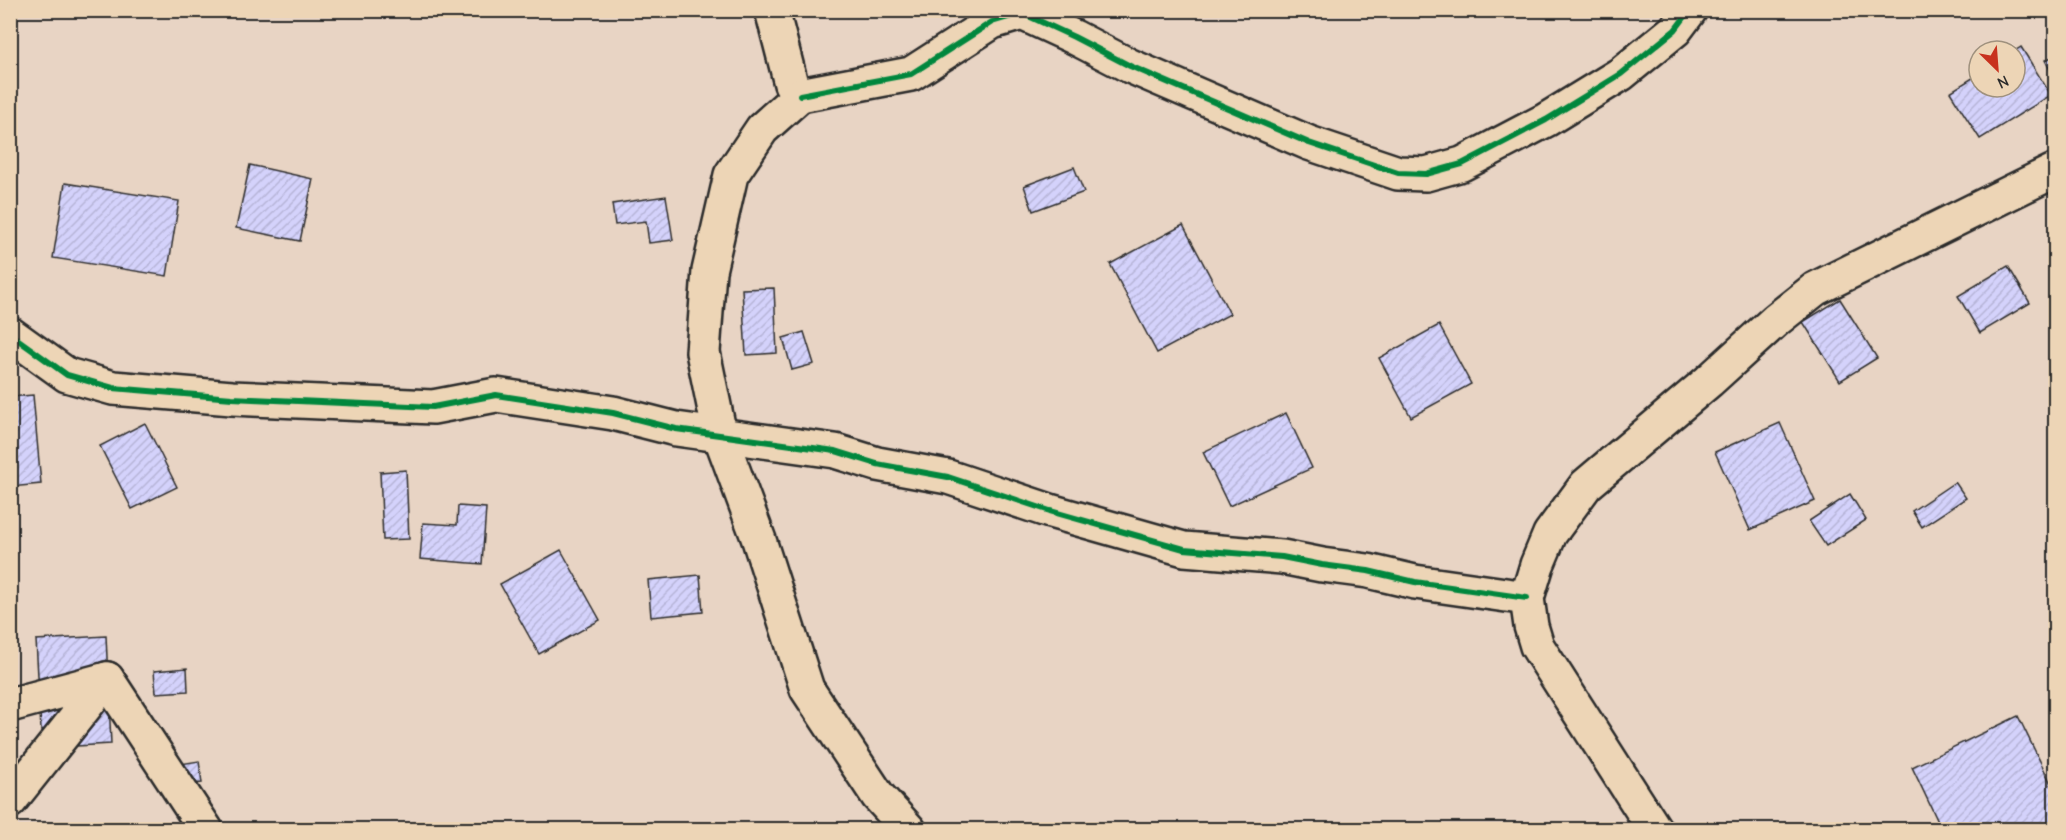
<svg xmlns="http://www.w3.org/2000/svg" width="2066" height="840" viewBox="0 0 2066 840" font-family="'Comic Neue',sans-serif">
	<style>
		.building { fill: url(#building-hatch); stroke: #2b2b2b; stroke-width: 1.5 }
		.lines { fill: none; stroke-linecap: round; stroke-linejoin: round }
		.minor-casing { stroke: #2b2b2b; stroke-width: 38 }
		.minor { stroke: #edd5b6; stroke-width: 33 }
		.cycleway-casing { stroke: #edd5b6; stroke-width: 10 }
		.cycleway { stroke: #00873e; stroke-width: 6 }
	</style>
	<defs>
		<pattern id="building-hatch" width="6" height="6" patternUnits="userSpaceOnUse" patternTransform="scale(1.5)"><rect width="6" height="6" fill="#d4d2fb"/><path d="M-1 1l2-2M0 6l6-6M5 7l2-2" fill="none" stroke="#b6b4d7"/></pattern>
	</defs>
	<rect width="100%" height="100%" fill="#e8d4c4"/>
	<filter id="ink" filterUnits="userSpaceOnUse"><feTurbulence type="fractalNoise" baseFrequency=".0167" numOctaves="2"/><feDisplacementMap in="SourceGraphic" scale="12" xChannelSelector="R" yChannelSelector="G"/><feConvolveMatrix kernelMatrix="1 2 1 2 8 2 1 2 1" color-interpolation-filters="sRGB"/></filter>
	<g filter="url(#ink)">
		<g class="building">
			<path d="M2021 47 2051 95 1980 139 1950 92 1979 74V87H2015V51Z"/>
			<path d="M2056 55V81L2045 60Z"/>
			<path d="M250 165 313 179 300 241 236 228Z"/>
			<path d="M1074 167 1084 192 1033 211 1024 186Z"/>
			<path d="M65 183 179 201 167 276 53 258Z"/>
			<path d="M666 196 673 240 649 243 646 221 615 225 612 204Z"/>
			<path d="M1183 225 1230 314 1157 353 1110 264Z"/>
			<path d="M2008 266 2030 303 1980 333 1958 296Z"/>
			<path d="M774 288 777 353 746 355 742 289Z"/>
			<path d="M1840 299 1877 358 1840 381 1803 322Z"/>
			<path d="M1439 325 1471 384 1411 417 1379 358Z"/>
			<path d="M804 332 814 364 792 370 783 338Z"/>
			<path d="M33 395 41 484 10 487V397Z"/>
			<path d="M1286 413 1312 468 1229 506 1203 452Z"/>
			<path d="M145 423 177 487 132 509 100 446Z"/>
			<path d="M1780 423 1815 501 1750 530 1715 452Z"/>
			<path d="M406 470 409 539 383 540 380 472Z"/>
			<path d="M1955 482 1966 498 1922 527 1912 511Z"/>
			<path d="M1850 494 1866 520 1826 546 1809 521Z"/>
			<path d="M458 506 486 508 482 564 420 559 423 523 457 525Z"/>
			<path d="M561 550 600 620 539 654 500 584Z"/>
			<path d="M700 575 703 612 651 617 648 580Z"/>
			<path d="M106 636 111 744 42 748 36 640Z"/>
			<path d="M187 668 188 691 156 693 154 671Z"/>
			<path d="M2018 716 2056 794V825L2046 830H1942L1912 767Z"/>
			<path d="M199 761 202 783 184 785 180 764Z"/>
		</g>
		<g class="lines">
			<g class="minor-casing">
				<g id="minor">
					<path d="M772 10 791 84 800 95 762 129 731 175 709 271 703 352 720 435 759 540 807 689 878 796 909 830"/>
					<path d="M800 95 911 74 992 22 1022 13 1074 37 1130 66 1309 143 1398 173 1426 174 1462 164 1546 120 1621 74 1675 30 1690 10"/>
					<path d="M10 334 67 375 113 388 232 398 433 407 496 395 613 413 676 429 835 451 877 464 948 477 1050 511 1184 549 1282 557 1322 565 1368 571 1415 582 1527 598"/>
					<path d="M10 705 107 679 206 830"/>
					<path d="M10 801 107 679"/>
					<path d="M1655 830 1537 646 1531 626 1527 598 1537 565 1550 534 1586 485 1709 381 1776 320 1815 289 2056 170"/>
				</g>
			</g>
			<use href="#minor" class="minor"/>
			<g class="cycleway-casing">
				<g id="cycleway">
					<path d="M800 95 911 74 992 22 1022 13 1074 37 1130 66 1309 143 1398 173 1426 174 1462 164 1546 120 1621 74 1675 30 1690 10"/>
					<path d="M10 334 67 375 113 388 232 398 433 407 496 395 613 413 676 429 835 451 877 464 948 477 1050 511 1184 549 1282 557 1322 565 1368 571 1415 582 1527 598"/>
				</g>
			</g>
			<use href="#cycleway" class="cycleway"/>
		</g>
	</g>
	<rect width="2066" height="840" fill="none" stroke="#edd5b6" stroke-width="36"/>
	<rect x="18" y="18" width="2030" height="804" fill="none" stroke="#2b2b2b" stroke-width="2" filter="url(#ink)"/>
	<g transform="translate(1997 69) rotate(155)"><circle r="28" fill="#edd5b6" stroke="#9f917e" stroke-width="1.5"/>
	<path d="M0-4.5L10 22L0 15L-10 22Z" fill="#c8321e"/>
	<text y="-9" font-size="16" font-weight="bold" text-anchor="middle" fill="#2b2b2b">N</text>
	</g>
</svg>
